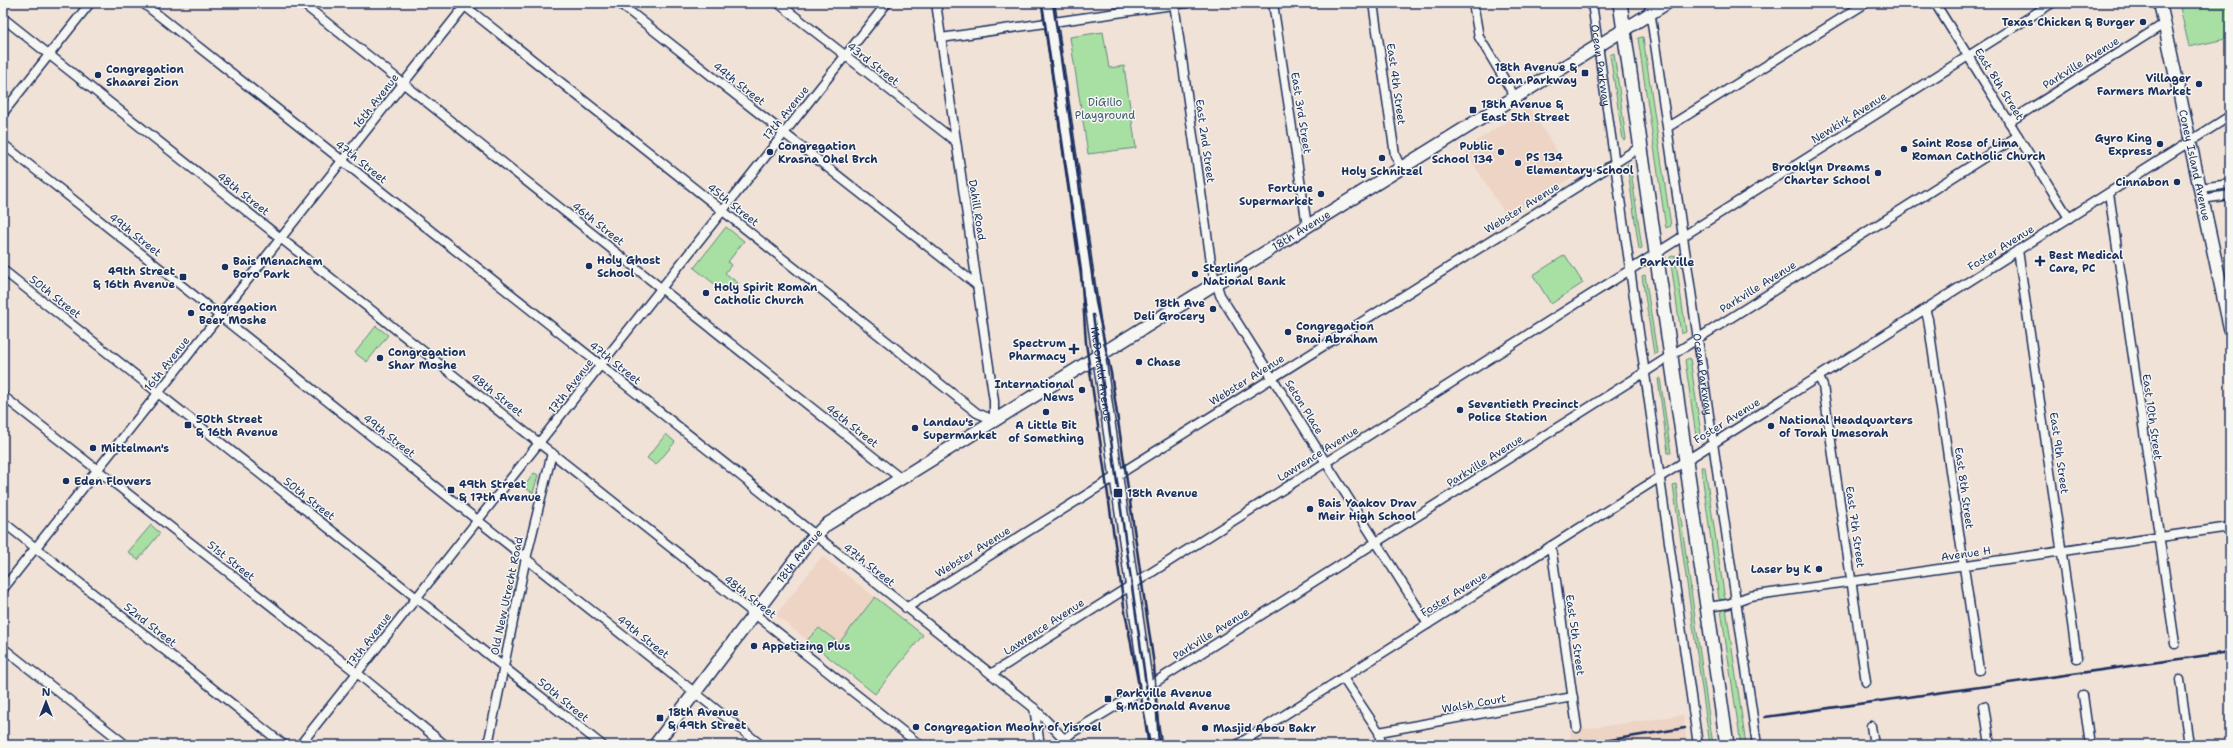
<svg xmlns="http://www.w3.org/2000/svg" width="2233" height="748" viewBox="0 0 2233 748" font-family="'Shantell Sans',sans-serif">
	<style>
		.built { fill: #edd4c4 }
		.green { fill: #a8dfa2; stroke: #628780 }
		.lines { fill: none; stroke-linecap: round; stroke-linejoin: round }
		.street-casing { stroke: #1b2f5e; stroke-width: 11 }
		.secondary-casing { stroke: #1b2f5e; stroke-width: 15 }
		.primary-casing { stroke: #1b2f5e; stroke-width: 16 }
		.street { stroke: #f6f6f2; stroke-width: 8 }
		.secondary { stroke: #f6f6f2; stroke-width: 12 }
		.primary { stroke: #f6f6f2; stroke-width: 13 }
		.rail { stroke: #1b2f5e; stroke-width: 2.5 }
		.poi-dot { fill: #1b2f5e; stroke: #f6f6f2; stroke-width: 1.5 }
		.labels { text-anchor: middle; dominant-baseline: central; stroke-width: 3; stroke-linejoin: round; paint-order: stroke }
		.poi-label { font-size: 11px; font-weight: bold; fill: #1b2f5e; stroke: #f6f6f2; text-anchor: start }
		.street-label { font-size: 11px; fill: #1b2f5e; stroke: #f6f6f2 }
		.park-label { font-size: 11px; fill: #3e5b6f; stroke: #f6f6f2 }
		.neighbourhood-label { font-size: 12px; font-weight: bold; fill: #1b2f5e; stroke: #f6f6f2 }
	</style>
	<rect width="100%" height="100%" fill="#f1e2d7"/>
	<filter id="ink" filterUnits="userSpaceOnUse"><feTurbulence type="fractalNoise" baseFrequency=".025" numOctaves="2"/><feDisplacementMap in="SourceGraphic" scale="8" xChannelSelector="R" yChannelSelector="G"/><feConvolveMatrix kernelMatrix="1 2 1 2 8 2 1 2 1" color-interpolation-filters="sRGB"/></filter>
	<g filter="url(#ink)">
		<g class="built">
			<path d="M1529 107 1573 177 1507 217 1464 149Z"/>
			<path d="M822 556 875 597 839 643 817 628 807 640 776 615Z"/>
			<path d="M1683 715 1687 745H1542L1571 738 1570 731Z"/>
		</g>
		<g class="green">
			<path d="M2179 3H2230V38L2189 47Z"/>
			<path d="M1103 32 1109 68 1124 66 1136 148 1088 154 1070 37Z"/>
			<path d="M1643 37 1671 226 1666 228 1638 38Z"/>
			<path d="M1614 53 1626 139 1623 140 1610 55Z"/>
			<path d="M1627 164H1630L1642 248 1639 249Z"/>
			<path d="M726 227 744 241 728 262 731 265 725 273 738 283 730 292 723 287 721 289 694 268Z"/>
			<path d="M1565 255 1583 283 1551 304 1533 275Z"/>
			<path d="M1675 255 1686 332 1681 334 1670 257Z"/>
			<path d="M1645 275 1657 353 1654 354 1642 276Z"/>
			<path d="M376 326 388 335 367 362 355 353Z"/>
			<path d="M1690 358 1701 434 1696 436 1685 360Z"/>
			<path d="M1660 378 1671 453H1668L1658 379Z"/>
			<path d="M666 434 675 442 656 465 647 458Z"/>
			<path d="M1701 467H1705L1725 600 1719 599Z"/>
			<path d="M534 473 538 475 533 493 524 487Z"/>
			<path d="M1676 484 1713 745H1710L1673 485Z"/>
			<path d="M151 525 160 533 138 560 128 552Z"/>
			<path d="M875 597 923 635 875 694 807 640 819 628 839 643Z"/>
			<path d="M1723 608H1726L1746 745H1741L1721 610Z"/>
		</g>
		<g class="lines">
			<g class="street-casing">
				<g id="street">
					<path d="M143 3 1034 708 1070 745"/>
					<path d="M302 3 900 478"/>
					<path d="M461 3 977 413 994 420V401L936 3"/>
					<path d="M619 3 978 286"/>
					<path d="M778 3 955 141"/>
					<path d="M1174 3 1212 269 1220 295 1428 624"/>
					<path d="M1273 3 1307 226"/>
					<path d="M1373 3 1395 155 1401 168"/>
					<path d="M1473 3 1479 37 1515 97"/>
					<path id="s1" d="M1592 3 1698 745"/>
					<path id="s2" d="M1649 3 1757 745"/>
					<path d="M1935 3 2069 218"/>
					<path d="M3 18 920 745"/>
					<path d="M941 38 1187 3"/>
					<path d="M3 113 90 3"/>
					<path d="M2009 122 2164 24"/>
					<path d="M1668 127 1866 3"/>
					<path d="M3 144 761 745"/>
					<path d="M2200 188 2230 184"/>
					<path d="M2109 193 2175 644"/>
					<path d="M2202 199 2230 195"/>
					<path d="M2018 250 2077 658"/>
					<path d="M3 270 602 745"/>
					<path d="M1925 309 1928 319 1979 670"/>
					<path d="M1819 377 1823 386 1866 682"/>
					<path d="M3 396 357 673 445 745"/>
					<path d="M3 522 284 745"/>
					<path d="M1551 546 1577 728"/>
					<path d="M3 589 467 3"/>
					<path d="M1707 607 1728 604 1750 596 2230 527"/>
					<path d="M906 608 1642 146"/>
					<path d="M3 648 126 745"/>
					<path d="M991 674 2052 3"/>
					<path d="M1343 678 1379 732 1381 745"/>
					<path d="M2180 680 2189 745"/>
					<path d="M2083 695 2090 745"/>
					<path d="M1984 706 1990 745"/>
					<path d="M1034 708 1040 745"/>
					<path d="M1871 726 1874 745"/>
					<path d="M1379 732 1573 697"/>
					<path d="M300 745 887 3"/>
					<path d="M488 745 524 567 552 453"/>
					<path d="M1057 745 1073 732 1160 679 2018 136"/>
					<path d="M1237 745 2230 116"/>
				</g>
			</g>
			<g class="secondary-casing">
				<g id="secondary">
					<path id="s3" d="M1048 3 1155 745"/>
					<path id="s4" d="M2160 3 2230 328"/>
					<path id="s5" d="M655 745 808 543 826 525 1667 3"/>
				</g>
			</g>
			<g class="primary-casing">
				<path id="primary" d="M1620 3 1727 745"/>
			</g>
			<use href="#street" class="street"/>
			<use href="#secondary" class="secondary"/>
			<use href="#primary" class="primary"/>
			<g class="rail">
				<path d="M1042 3 1081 271 1086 343 1124 606 1150 745"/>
				<path d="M1053 3 1096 302 1111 373 1154 665 1159 745"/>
				<path d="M1093 315 1149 705"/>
				<path d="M1765 717 2230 652"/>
				<path d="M1579 745 1685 728"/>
			</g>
		</g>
	</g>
	<g class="poi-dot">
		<circle cx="2143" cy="22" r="4"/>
		<rect x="1581" y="69" width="8" height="8" rx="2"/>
		<circle cx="98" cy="75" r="4"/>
		<circle cx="2199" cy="84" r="4"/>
		<rect x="1469" y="106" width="8" height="8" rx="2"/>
		<circle cx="2160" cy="144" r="4"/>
		<circle cx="1904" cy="149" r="4"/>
		<circle cx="770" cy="152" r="4"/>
		<circle cx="1501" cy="152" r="4"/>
		<circle cx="1382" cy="158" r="4"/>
		<circle cx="1518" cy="163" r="4"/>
		<circle cx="1878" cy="173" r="4"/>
		<circle cx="2177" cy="182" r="4"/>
		<circle cx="1321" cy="194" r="4"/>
		<path d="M2038 255h4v4h4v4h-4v4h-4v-4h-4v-4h4z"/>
		<circle cx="589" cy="266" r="4"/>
		<circle cx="225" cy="267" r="4"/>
		<circle cx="1195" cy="274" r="4"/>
		<rect x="179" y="273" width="8" height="8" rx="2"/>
		<circle cx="706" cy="293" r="4"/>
		<circle cx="1213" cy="309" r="4"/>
		<circle cx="191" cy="313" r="4"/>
		<circle cx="1288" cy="332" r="4"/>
		<path d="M1072 343h4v4h4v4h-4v4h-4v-4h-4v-4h4z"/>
		<circle cx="380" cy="358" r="4"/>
		<circle cx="1139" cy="362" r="4"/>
		<circle cx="1082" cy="390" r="4"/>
		<circle cx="1460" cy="410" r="4"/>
		<circle cx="1046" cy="412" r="4"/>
		<rect x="184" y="421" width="8" height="8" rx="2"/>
		<circle cx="1771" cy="426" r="4"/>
		<circle cx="915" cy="428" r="4"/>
		<circle cx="93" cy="448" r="4"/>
		<circle cx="66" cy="481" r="4"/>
		<rect x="447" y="486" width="8" height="8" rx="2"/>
		<rect x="1113" y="488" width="10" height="10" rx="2"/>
		<circle cx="1310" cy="509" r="4"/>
		<circle cx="1819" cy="569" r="4"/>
		<circle cx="754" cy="646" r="4"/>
		<rect x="1104" y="695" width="8" height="8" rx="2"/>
		<rect x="656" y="714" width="8" height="8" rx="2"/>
		<circle cx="916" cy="727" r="4"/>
		<circle cx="1205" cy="728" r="4"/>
	</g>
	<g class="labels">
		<g class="poi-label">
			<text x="2135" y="22" text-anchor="end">Texas Chicken &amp; Burger</text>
			<text x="1577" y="67" text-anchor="end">18th Avenue &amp;<tspan x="1577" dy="13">Ocean Parkway</tspan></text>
			<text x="106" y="69">Congregation<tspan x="106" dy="13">Shaarei Zion</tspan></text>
			<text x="2191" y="78" text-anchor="end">Villager<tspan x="2191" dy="13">Farmers Market</tspan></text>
			<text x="1481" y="104">18th Avenue &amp;<tspan x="1481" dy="13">East 5th Street</tspan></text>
			<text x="2152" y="138" text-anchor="end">Gyro King<tspan x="2152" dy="13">Express</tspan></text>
			<text x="1912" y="143">Saint Rose of Lima<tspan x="1912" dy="13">Roman Catholic Church</tspan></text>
			<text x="778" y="146">Congregation<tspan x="778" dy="13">Krasna Ohel Brch</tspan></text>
			<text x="1493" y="146" text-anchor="end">Public<tspan x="1493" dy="13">School 134</tspan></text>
			<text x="1526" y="157">PS 134<tspan x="1526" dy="13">Elementary School</tspan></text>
			<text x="1870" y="167" text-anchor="end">Brooklyn Dreams<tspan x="1870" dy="13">Charter School</tspan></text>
			<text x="1382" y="171" text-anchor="middle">Holy Schnitzel</text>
			<text x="2169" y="182" text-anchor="end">Cinnabon</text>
			<text x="1313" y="188" text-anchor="end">Fortune<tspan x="1313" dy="13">Supermarket</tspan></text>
			<text x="2049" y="255">Best Medical<tspan x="2049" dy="13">Care, PC</tspan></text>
			<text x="597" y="260">Holy Ghost<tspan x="597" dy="13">School</tspan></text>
			<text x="233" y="261">Bais Menachem<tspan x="233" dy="13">Boro Park</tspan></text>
			<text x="1203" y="268">Sterling<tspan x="1203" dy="13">National Bank</tspan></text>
			<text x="175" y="271" text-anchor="end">49th Street<tspan x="175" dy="13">&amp; 16th Avenue</tspan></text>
			<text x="714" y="287">Holy Spirit Roman<tspan x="714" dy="13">Catholic Church</tspan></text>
			<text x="1205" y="303" text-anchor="end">18th Ave<tspan x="1205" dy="13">Deli Grocery</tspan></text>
			<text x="199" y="307">Congregation<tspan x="199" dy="13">Beer Moshe</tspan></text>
			<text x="1296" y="326">Congregation<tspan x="1296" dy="13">Bnai Abraham</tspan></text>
			<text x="1066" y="343" text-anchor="end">Spectrum<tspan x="1066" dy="13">Pharmacy</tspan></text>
			<text x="388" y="352">Congregation<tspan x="388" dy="13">Shar Moshe</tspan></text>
			<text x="1147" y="362">Chase</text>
			<text x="1074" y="384" text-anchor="end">International<tspan x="1074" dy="13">News</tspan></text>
			<text x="1468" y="404">Seventieth Precinct<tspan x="1468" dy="13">Police Station</tspan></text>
			<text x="196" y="419">50th Street<tspan x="196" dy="13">&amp; 16th Avenue</tspan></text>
			<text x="1779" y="420">National Headquarters<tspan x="1779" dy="13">of Torah Umesorah</tspan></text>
			<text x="923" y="422">Landau's<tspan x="923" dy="13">Supermarket</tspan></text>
			<text x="1046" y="425" text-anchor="middle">A Little Bit<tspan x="1046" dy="13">of Something</tspan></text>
			<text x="101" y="448">Mittelman's</text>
			<text x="74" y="481">Eden Flowers</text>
			<text x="459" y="484">49th Street<tspan x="459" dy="13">&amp; 17th Avenue</tspan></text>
			<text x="1127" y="493">18th Avenue</text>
			<text x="1318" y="503">Bais Yaakov Drav<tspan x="1318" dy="13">Meir High School</tspan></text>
			<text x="1811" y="569" text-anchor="end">Laser by K</text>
			<text x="762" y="646">Appetizing Plus</text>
			<text x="1116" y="693">Parkville Avenue<tspan x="1116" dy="13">&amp; McDonald Avenue</tspan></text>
			<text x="668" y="712">18th Avenue<tspan x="668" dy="13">&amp; 49th Street</tspan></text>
			<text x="924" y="727">Congregation Meohr of Yisroel</text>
			<text x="1213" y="728">Masjid Abou Bakr</text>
		</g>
		<g class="street-label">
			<text transform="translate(2081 63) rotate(-32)">Parkville Avenue</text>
			<text transform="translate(873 64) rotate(38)">43rd Street</text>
			<text stroke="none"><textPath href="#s1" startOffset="63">Ocean Parkway</textPath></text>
			<text transform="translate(739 84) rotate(38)">44th Street</text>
			<text transform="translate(1396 84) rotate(82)">East 4th Street</text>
			<text transform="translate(1999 84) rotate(58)">East 8th Street</text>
			<text transform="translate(376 101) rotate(-52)">16th Avenue</text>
			<text transform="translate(786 113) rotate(-51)">17th Avenue</text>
			<text transform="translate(1301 113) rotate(81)">East 3rd Street</text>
			<text transform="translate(1849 118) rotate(-32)">Newkirk Avenue</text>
			<text transform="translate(1205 141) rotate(82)">East 2nd Street</text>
			<text transform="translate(361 162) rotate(38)">47th Street</text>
			<text stroke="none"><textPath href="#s4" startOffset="166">Coney Island Avenue</textPath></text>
			<text transform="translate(243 194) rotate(38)">48th Street</text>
			<text transform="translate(733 205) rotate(38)">45th Street</text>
			<text transform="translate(1522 208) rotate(-32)">Webster Avenue</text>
			<text transform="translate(977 210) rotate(81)">Dahill Road</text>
			<text transform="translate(598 224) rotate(38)">46th Street</text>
			<text stroke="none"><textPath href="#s5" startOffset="838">18th Avenue</textPath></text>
			<text transform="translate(135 235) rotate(38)">49th Street</text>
			<text transform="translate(2001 248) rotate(-32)">Foster Avenue</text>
			<text transform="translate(1758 287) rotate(-32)">Parkville Avenue</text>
			<text transform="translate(55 297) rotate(38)">50th Street</text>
			<text transform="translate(615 363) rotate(38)">47th Street</text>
			<text transform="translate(167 364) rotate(-52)">16th Avenue</text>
			<text stroke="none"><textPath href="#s3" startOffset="375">McDonald Avenue</textPath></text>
			<text stroke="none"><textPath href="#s2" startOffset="375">Ocean Parkway</textPath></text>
			<text transform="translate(1247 380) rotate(-32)">Webster Avenue</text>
			<text transform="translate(571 386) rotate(-52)">17th Avenue</text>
			<text transform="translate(497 395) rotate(38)">48th Street</text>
			<text transform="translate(1304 407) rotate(58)">Seton Place</text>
			<text transform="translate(2152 417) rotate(82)">East 10th Street</text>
			<text transform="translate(1727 421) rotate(-32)">Foster Avenue</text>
			<text transform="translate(852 426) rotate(38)">46th Street</text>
			<text transform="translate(389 436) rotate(38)">49th Street</text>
			<text transform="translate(2059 453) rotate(82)">East 9th Street</text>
			<text transform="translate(1318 454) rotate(-32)">Lawrence Avenue</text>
			<text transform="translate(1485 461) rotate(-32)">Parkville Avenue</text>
			<text transform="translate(1964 488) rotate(82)">East 8th Street</text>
			<text transform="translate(309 499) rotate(38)">50th Street</text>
			<text transform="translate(1855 527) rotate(82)">East 7th Street</text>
			<text transform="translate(973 552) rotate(-32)">Webster Avenue</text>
			<text transform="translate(1966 554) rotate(-8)">Avenue H</text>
			<text stroke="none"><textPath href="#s5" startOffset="238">18th Avenue</textPath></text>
			<text transform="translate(231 561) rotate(38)">51st Street</text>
			<text transform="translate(869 565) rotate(38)">47th Street</text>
			<text transform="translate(1454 594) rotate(-32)">Foster Avenue</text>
			<text transform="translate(507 596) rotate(-78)">Old New Utrecht Road</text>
			<text transform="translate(750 597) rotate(38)">48th Street</text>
			<text transform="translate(150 625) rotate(38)">52nd Street</text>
			<text transform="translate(1044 627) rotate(-33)">Lawrence Avenue</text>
			<text transform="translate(1211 634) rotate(-32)">Parkville Avenue</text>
			<text transform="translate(1575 635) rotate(82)">East 5th Street</text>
			<text transform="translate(643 637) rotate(38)">49th Street</text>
			<text transform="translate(369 640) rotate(-52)">17th Avenue</text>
			<text transform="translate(563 700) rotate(39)">50th Street</text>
			<text transform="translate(1474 704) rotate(-10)">Walsh Court</text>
		</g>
		<g class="park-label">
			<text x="1105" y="102">DiGilio<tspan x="1105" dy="13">Playground</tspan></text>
		</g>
		<g class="neighbourhood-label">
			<text x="1667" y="262">Parkville</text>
		</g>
	</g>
	<rect width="2233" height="748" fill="none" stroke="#f6f6f2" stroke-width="16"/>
	<rect x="8" y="8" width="2217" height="732" fill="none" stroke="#1b2f5e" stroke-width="1.5" filter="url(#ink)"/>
	<g transform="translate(46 702)" stroke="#f6f6f2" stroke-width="3" paint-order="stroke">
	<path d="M0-3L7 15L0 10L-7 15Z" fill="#1b2f5e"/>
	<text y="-6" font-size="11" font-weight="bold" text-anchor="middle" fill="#1b2f5e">N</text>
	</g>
</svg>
